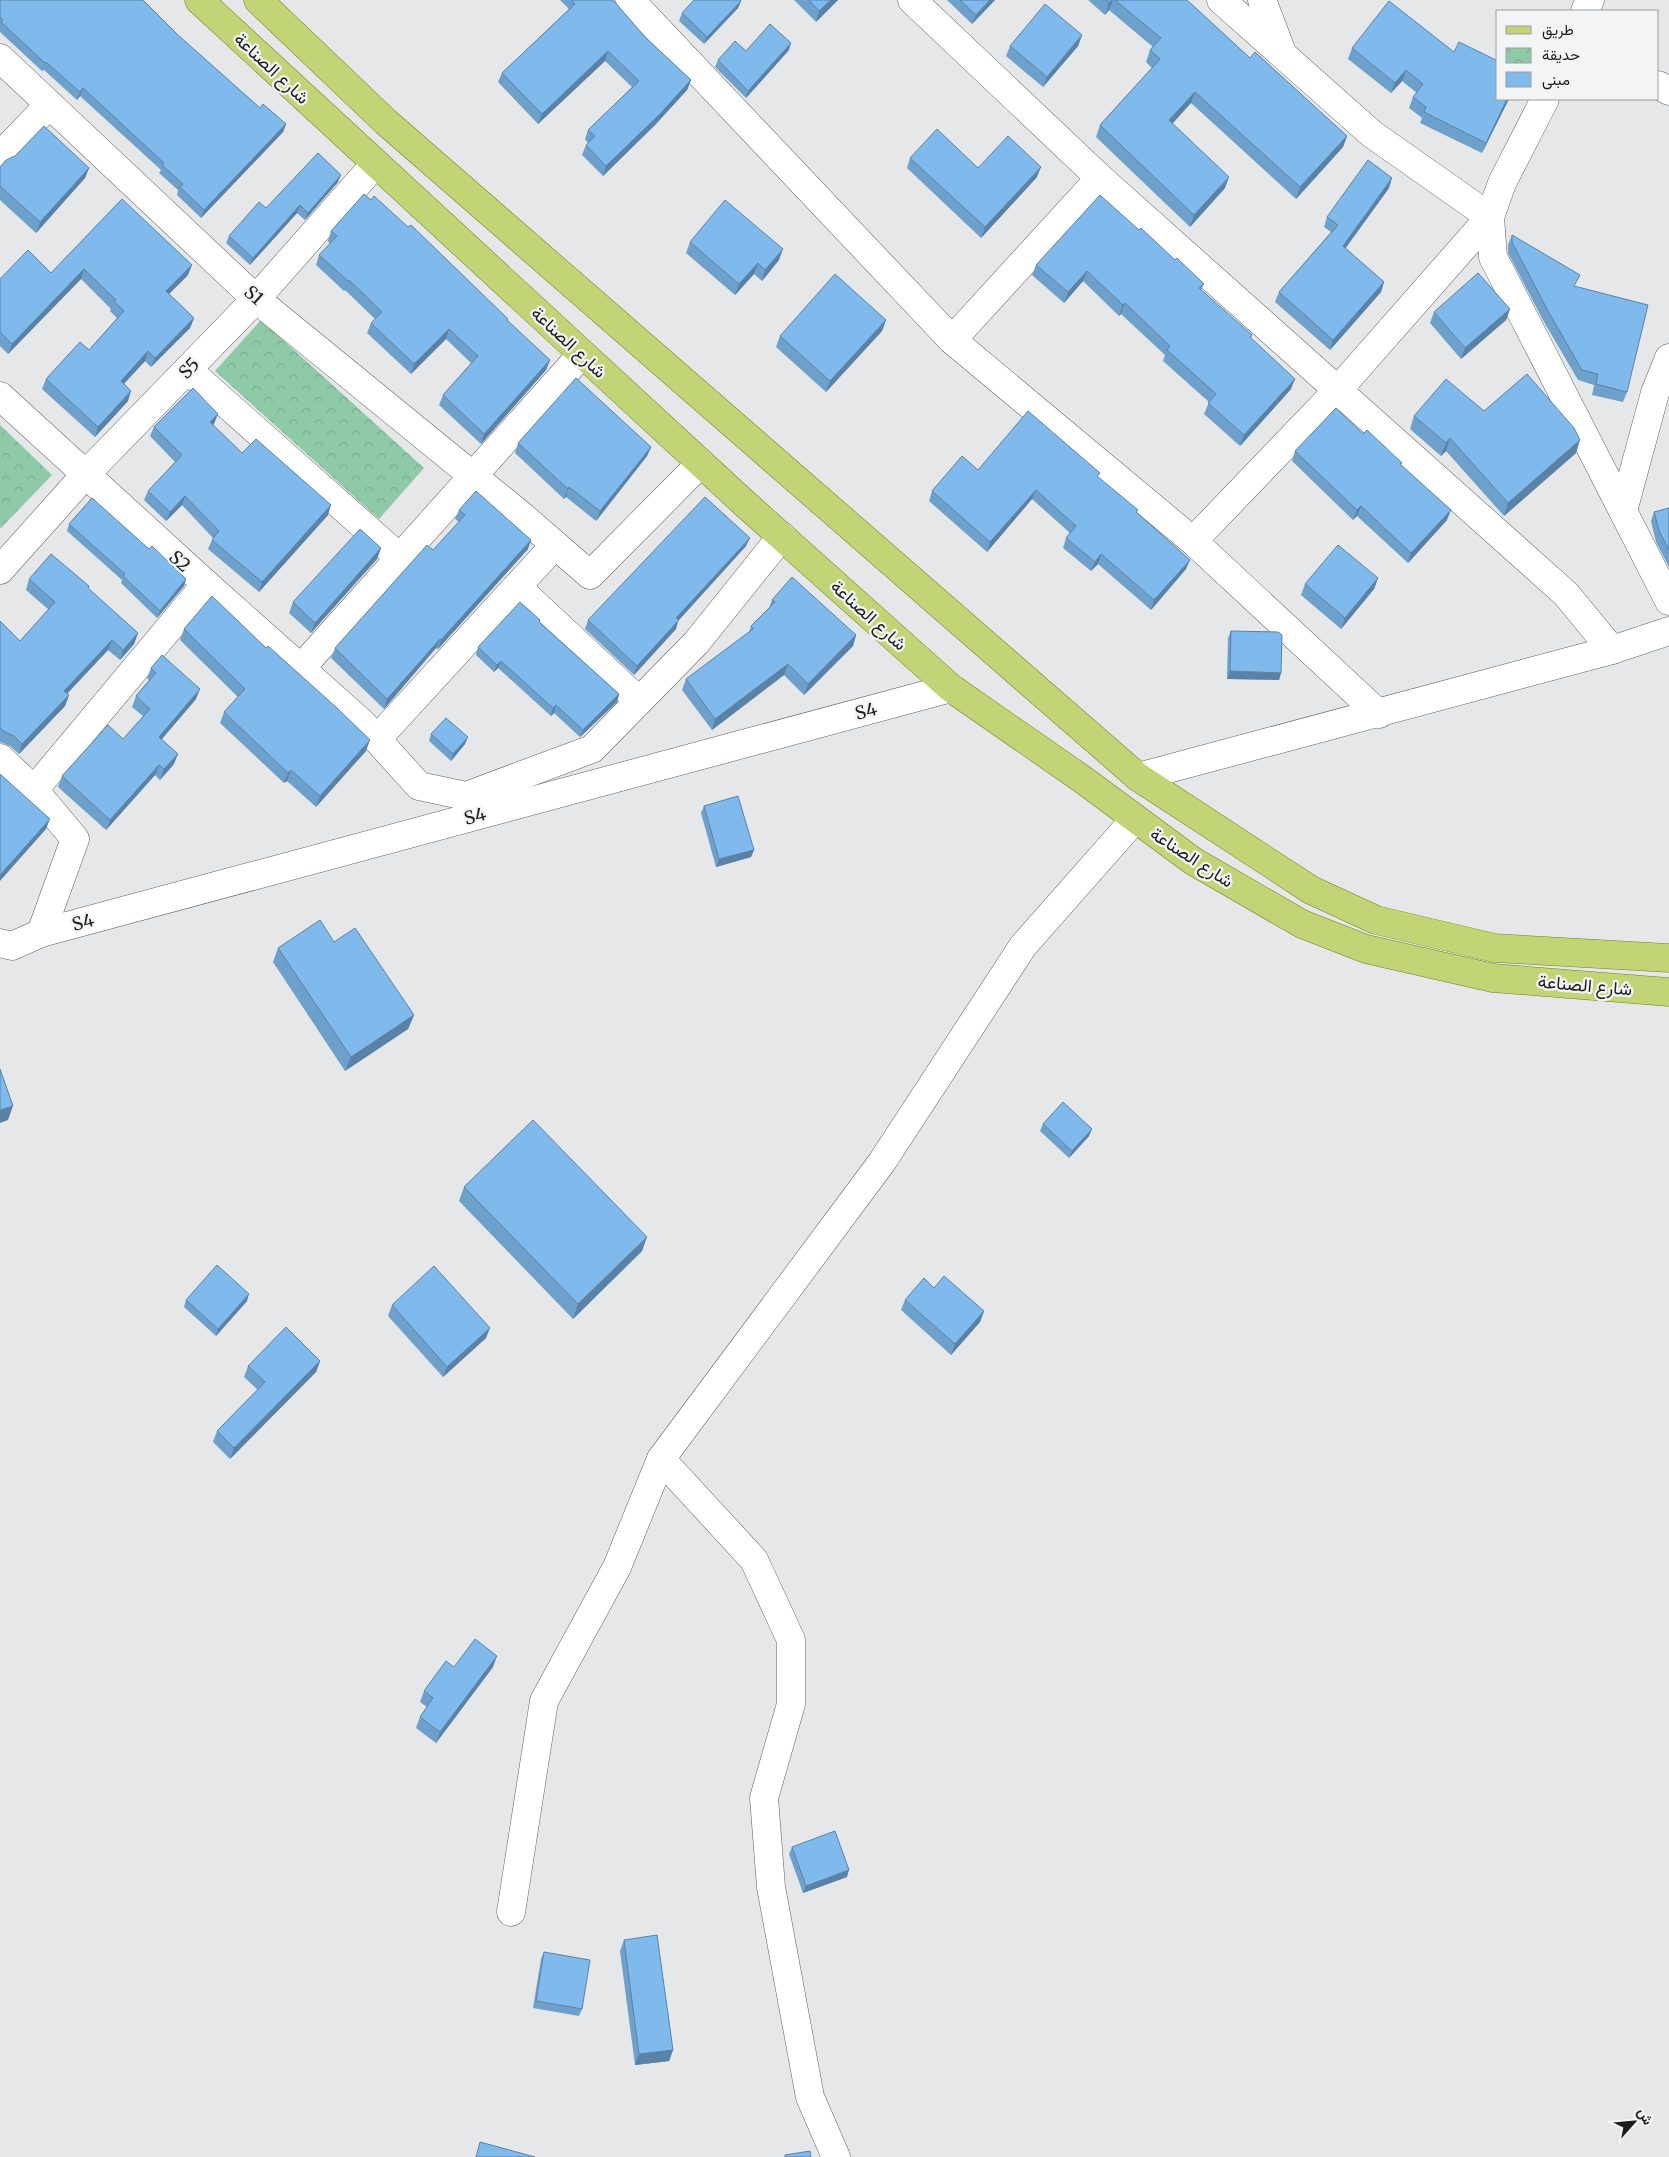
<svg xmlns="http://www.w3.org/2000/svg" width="1669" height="2157" viewBox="0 0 1669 2157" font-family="Merriweather,Vazirmatn,serif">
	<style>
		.park { fill: url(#park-crowns) }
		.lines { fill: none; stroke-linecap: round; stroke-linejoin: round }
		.minor-casing { stroke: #616262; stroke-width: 29 }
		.major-casing { stroke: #6d831d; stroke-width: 29 }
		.minor { stroke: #fff; stroke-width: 28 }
		.major { stroke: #c1d577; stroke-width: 28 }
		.wall { fill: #6ea0cc }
		.shaded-wall { fill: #5a82a6 }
		.building { fill: #80baed; stroke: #5a82a6 }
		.labels { text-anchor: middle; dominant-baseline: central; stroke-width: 4.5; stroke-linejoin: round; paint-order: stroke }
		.street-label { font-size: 18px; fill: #1e1e1f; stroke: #f3f4f5 }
	</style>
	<defs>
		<pattern id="park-crowns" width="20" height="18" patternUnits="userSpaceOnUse" patternTransform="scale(1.25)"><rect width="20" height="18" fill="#8ec9a8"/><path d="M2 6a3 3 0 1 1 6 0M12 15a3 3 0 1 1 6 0" fill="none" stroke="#7aac90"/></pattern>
	</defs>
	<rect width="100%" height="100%" fill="#e6e7e8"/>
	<g class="park">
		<path d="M261 320 424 468 379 519 215 371Z"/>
		<path d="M0 425 52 475 0 529Z"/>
	</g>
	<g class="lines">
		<g class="minor-casing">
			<g id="minor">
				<path d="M630 0 952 340 1193 541 1379 714"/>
				<path d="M912 0 1100 178 1566 594 1612 650"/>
				<path d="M1221 0 1372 134 1490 217 1493 257 1669 601"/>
				<path d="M1262 0 1281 50"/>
				<path d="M1585 11 1590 0"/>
				<path d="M0 58 256 299 522 516 590 575 701 463"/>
				<path d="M1658 85 1669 91"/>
				<path d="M0 156 49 105"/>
				<path d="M952 340 1100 178"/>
				<path d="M188 370 400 558"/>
				<path d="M0 396 206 584 362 723 419 786 466 796 592 749 696 643 782 536"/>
				<path d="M1623 511 1655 393 1669 358"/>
				<path d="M1193 541 1337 391 1490 217 1502 183 1545 99"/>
				<path d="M0 570 85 475 256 299 375 164"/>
				<path d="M517 587 639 701"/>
				<path d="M301 668 582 354"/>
				<path d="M377 739 555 545"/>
				<path d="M0 758 34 790 75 839 41 933"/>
				<path d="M1138 777 1612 650 1669 631"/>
				<path d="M34 790 206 584"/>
				<path d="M0 943 12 946 41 933 951 688"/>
				<path d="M661 1459 754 1560 791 1640V1704L764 1798 771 1887 810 2097 836 2157"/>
				<path d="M511 1912 544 1701 617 1567 661 1459 882 1162 1023 946 1135 819"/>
			</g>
		</g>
		<g class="major-casing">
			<g id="major">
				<path d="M199 0 743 502 951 688 1082 779 1193 861 1302 924 1366 949 1493 978 1669 992"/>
				<path d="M258 0 386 122 1138 777 1311 890 1376 920 1495 948 1669 958"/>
			</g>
		</g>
		<use href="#minor" class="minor"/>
		<use href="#major" class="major"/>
	</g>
	<g class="wall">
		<path d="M0 0 178 35 260 108 286 124 283 132 201 218 177 195 178 190 159 173 161 170 80 96 77 100 44 70 42 71 0 32Z"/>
		<path d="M560 0H613L645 37 691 80 687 90 655 125 603 176 582 155 586 145 588 143 585 139 588 130 632 87 605 61 538 124 498 82 502 73 569 9Z"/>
		<path d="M794 0H838L816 22Z"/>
		<path d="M947 0H995L972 24Z"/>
		<path d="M1088 0H1187L1250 58 1347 136 1343 147 1296 199 1191 103 1172 123 1225 188 1190 227 1096 137 1100 125 1152 68 1146 62 1150 50 1153 47 1109 10 1105 15Z"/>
		<path d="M741 1 738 8 704 44 679 21 682 13Z"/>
		<path d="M1082 35 1078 46 1043 87 1006 56 1010 46Z"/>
		<path d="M1352 48 1454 52 1498 99H1509L1482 153 1420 123 1422 118 1409 108 1413 97 1417 93 1402 81 1391 93 1348 59Z"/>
		<path d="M789 50 746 98 715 67 718 60 746 51Z"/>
		<path d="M910 158 978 168 1037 177 981 238 907 168Z"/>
		<path d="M0 167 89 168 85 178 36 233 0 200Z"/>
		<path d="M338 182 305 220 297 213 250 265 226 243 229 236 266 208Z"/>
		<path d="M1389 188 1345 248 1384 282 1381 292 1330 350 1275 302 1279 292 1331 232 1324 227 1327 217Z"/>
		<path d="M122 199 188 275 169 294 194 318 190 328 151 367 145 361 124 384 128 401 95 437 42 389 46 379 89 350 117 318 110 311 111 309 81 279 8 354 0 346V279L51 273Z"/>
		<path d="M1139 230 1204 284 1201 290 1252 335 1251 338 1291 389 1240 446 1204 414 1209 402 1163 361 1165 355 1121 314 1119 316 1083 281 1064 303 1032 275 1036 265Z"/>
		<path d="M331 231 508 319 507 321 550 360 546 370 481 444 439 405 443 395 471 363 446 339 411 374 367 333 371 323 375 319 345 290 344 291 316 265 319 255 330 244 328 241Z"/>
		<path d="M1512 235 1575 287 1627 392 1623 402 1592 395 1594 385 1578 380 1544 322 1508 253V245Z"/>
		<path d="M690 242 779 260 762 281 754 274 735 295 686 253Z"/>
		<path d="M1510 309 1506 320 1461 359 1430 323 1434 312Z"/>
		<path d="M886 320 882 331 826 392 776 347 780 336Z"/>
		<path d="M1484 411 1576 453 1504 516 1446 451 1441 456 1410 429 1414 416Z"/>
		<path d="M214 424 213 425 242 453 328 515 259 592 208 549 212 540 213 538 182 505 166 521 144 500 148 491 175 462 150 436 154 427Z"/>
		<path d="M1363 434 1401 465 1447 520 1408 563 1357 516 1353 520 1292 461 1295 451Z"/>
		<path d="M518 443 651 447 647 456 596 521 566 497 564 499 515 453Z"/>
		<path d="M978 470 1098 477 1137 513 1186 569 1151 610 1098 564 1091 571 1063 548 1066 538 1070 533 1032 499 987 552 929 501 932 491Z"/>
		<path d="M1669 508V567L1656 542 1651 521 1654 512Z"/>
		<path d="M459 510 528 549 438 649 436 648 384 709 331 658 335 648 433 550 459 522 455 519Z"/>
		<path d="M69 524 149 549 186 579 184 586 157 618 121 583 122 580 67 531Z"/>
		<path d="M746 546 678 621 676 629 634 675 585 629 588 620Z"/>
		<path d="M381 548 377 559 311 633 289 613 293 602Z"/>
		<path d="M1378 578 1374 589 1341 629 1301 595 1305 584Z"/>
		<path d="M29 579 88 589 138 633 134 644 120 660 108 650 67 694 69 695 65 706 19 754 10 746 0 742V621L20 641 49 610 26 590Z"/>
		<path d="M772 600 856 635 853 646 804 695 784 675 712 730 682 690 686 679 749 632 751 626 769 608Z"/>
		<path d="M540 620V622L619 694 617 702 580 737 554 713 551 716 498 668 494 672 476 655 478 647Z"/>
		<path d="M184 629 366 751 316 807 287 781 284 783 220 723 224 712 238 697 180 640Z"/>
		<path d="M1231 631 1281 673 1279 680 1227 679 1228 638Z"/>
		<path d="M151 668 196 699 162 739 174 764 160 780 155 775 106 830 58 787 62 776 123 739 143 716 132 707 136 696 149 680 147 678Z"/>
		<path d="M431 734 465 744 451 761 429 741Z"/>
		<path d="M704 806 754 850 751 857 716 867 701 813Z"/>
		<path d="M334 942 414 1015 408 1029 345 1071 273 962 278 948Z"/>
		<path d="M1043 1124 1089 1136 1069 1158 1040 1131Z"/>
		<path d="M464 1187 642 1251 573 1319 459 1201Z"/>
		<path d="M934 1288 984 1311 980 1322 951 1355 901 1310 905 1300Z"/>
		<path d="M186 1300 247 1301 216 1336 184 1307Z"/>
		<path d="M392 1305 486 1338 443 1377 388 1316Z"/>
		<path d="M320 1361 316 1372 230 1459 213 1442 217 1431 258 1390 244 1377 248 1366Z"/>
		<path d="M454 1667H493L436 1743 416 1728 420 1717 427 1707 420 1702 424 1691Z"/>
		<path d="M792 1847 847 1877 803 1893 789 1854Z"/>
		<path d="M624 1940 673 2050 669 2061 635 2065 620 1951Z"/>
		<path d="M544 1952 582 2009 579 2016 533 2008 541 1959Z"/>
	</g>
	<g class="shaded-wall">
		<path d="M831 0H838L816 22 819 11Z"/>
		<path d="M990 0H995L972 24 976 15Z"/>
		<path d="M1112 0H1113L1109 10 1105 15 1109 3Z"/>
		<path d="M741 1 738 8 704 44 707 37Z"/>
		<path d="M1082 35 1078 46 1043 87 1047 77Z"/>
		<path d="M791 43 789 50 746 98 748 91Z"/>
		<path d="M608 51 605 61 538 124 542 114Z"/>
		<path d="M1406 70 1402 81 1391 93 1395 83Z"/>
		<path d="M691 80 687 90 655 125 603 176 606 166Z"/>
		<path d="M83 88 80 96 77 100 80 92Z"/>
		<path d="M1195 92 1191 103 1165 132 1169 120Z"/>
		<path d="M1507 99H1509L1482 153 1486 143Z"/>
		<path d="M286 124 283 132 201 218 204 210Z"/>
		<path d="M1347 136 1343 147 1296 199 1300 187Z"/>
		<path d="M1041 167 1037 177 981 238 985 227Z"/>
		<path d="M89 168 85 178 36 233 40 222Z"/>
		<path d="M341 175 338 182 305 220 308 213Z"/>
		<path d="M1229 177 1225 188 1190 227 1194 215Z"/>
		<path d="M1392 178 1389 188 1340 256 1343 246Z"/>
		<path d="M300 205 297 213 250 265 253 258Z"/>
		<path d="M783 249 779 260 762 281 765 270Z"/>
		<path d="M758 263 754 274 735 295 739 284Z"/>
		<path d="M192 265 188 275 162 301 166 291Z"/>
		<path d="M84 269 81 279 8 354 12 344Z"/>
		<path d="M1087 271 1083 281 1064 303 1068 292Z"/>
		<path d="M1384 282 1381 292 1330 350 1333 340Z"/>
		<path d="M1125 303 1121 314 1119 316 1123 305Z"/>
		<path d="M1510 309 1506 320 1461 359 1465 348Z"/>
		<path d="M194 318 190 328 151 367 155 358Z"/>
		<path d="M886 320 882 331 826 392 830 381Z"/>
		<path d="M449 329 446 339 411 374 414 364Z"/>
		<path d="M148 351 145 361 117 391 121 381Z"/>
		<path d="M550 360 546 370 481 444 484 434Z"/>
		<path d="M1295 379 1291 389 1240 446 1244 435Z"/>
		<path d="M131 391 128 401 95 437 98 427Z"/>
		<path d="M218 414 214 424 206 431 210 422Z"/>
		<path d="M1450 438 1446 451 1441 456 1446 443Z"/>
		<path d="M1580 440 1576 453 1504 516 1508 503Z"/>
		<path d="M651 447 647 456 596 521 600 511Z"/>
		<path d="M569 487 566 497 564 499 568 489Z"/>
		<path d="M1036 490 1032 499 987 552 990 542Z"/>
		<path d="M185 496 182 505 166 521 170 512Z"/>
		<path d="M331 505 328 515 259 592 262 582Z"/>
		<path d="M1361 506 1357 516 1353 520 1357 510Z"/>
		<path d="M1451 510 1447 520 1408 563 1411 553Z"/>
		<path d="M750 538 746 546 678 621 676 629 634 675 637 666 676 618Z"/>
		<path d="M531 540 528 549 438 649 441 640Z"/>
		<path d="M381 548 377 559 311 633 315 623Z"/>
		<path d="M1101 554 1098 564 1091 571 1095 562Z"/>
		<path d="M1190 560 1186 569 1151 610 1154 600Z"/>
		<path d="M1378 578 1374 589 1341 629 1345 618Z"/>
		<path d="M186 579 184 586 157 618 160 611Z"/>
		<path d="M138 633 134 644 120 660 123 650Z"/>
		<path d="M856 635 853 646 804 695 808 684Z"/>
		<path d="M440 639 436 648 384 709 387 699Z"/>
		<path d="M112 640 108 650 60 701 64 691Z"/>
		<path d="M501 661 498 668 494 672 497 665Z"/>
		<path d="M788 664 784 675 712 730 715 719Z"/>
		<path d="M1230 671 1281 673 1279 680 1227 679Z"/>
		<path d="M200 689 196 699 155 747 159 737Z"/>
		<path d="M619 694 617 702 580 737 583 730Z"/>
		<path d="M69 695 65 706 19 754 22 744Z"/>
		<path d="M556 705 554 713 551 716 553 708Z"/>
		<path d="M468 737 465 744 451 761 453 754Z"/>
		<path d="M370 740 366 751 316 807 320 796Z"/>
		<path d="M178 754 174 764 160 780 164 769Z"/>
		<path d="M159 765 155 775 106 830 110 820Z"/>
		<path d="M291 770 287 781 284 783 288 773Z"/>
		<path d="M50 819 46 829 0 881V875Z"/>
		<path d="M754 850 751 857 716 867 719 859Z"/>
		<path d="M414 1015 408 1029 345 1071 351 1057Z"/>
		<path d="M13 1106 8 1120 0 1123V1110Z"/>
		<path d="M1092 1129 1089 1136 1069 1158 1072 1151Z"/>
		<path d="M647 1237 642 1251 573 1319 578 1304Z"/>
		<path d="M249 1294 247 1301 216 1336 218 1329Z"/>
		<path d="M984 1311 980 1322 951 1355 955 1344Z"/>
		<path d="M490 1328 486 1338 443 1377 447 1367Z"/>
		<path d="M320 1361 316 1372 230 1459 234 1448Z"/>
		<path d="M497 1656 493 1667 436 1743 440 1732Z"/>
		<path d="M849 1870 847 1877 803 1893 806 1886Z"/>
		<path d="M673 2050 669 2061 635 2065 639 2054Z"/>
	</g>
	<g class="building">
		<path d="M0 0H143L178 35 260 108 263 104 286 124 204 210 180 187 183 184 162 165 164 163 83 88 80 92 46 62 45 63 1 22 3 20 0 17Z"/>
		<path d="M572 0H613L645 37 691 80 659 115 606 166 586 145 595 136 588 130 639 81 608 51 542 114 502 73 575 4Z"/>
		<path d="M694 0H740L741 1 707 37 682 13Z"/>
		<path d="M809 0H831L819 11Z"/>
		<path d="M960 0H990L976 15Z"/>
		<path d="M1105 0H1112L1109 3Z"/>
		<path d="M1115 0H1187L1250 58 1255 52 1347 136 1300 187 1195 92 1169 120 1229 177 1194 215 1100 125 1160 59 1150 50 1161 38Z"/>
		<path d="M1389 1 1454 52 1459 42 1498 61V99H1507L1486 143 1424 112 1426 107 1413 97 1423 84 1406 70 1395 83 1352 48Z"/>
		<path d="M1045 4 1082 35 1047 77 1010 46Z"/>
		<path d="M770 24 791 43 748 91 718 60 735 41 746 51Z"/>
		<path d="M44 126 89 168 40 222 0 186V167L6 160 15 156Z"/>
		<path d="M937 129 978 168 1008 136 1041 167 985 227 910 158Z"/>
		<path d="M318 153 341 175 308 213 300 205 253 258 229 236 259 202 266 208Z"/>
		<path d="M1368 160 1392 178 1343 246 1384 282 1333 340 1279 292 1338 225 1327 217Z"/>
		<path d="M364 194 371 200 374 196 408 227 411 225 508 319 507 320 550 360 484 434 443 395 478 356 449 329 414 364 371 323 382 312 349 280 348 281 319 255 337 236 331 231Z"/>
		<path d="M1100 195 1139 230 1141 228 1175 260 1177 258 1204 284 1199 288 1252 335 1250 337 1295 379 1244 435 1208 403 1216 394 1167 350 1170 346 1125 303 1123 305 1087 271 1068 292 1036 265Z"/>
		<path d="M122 199 192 265 166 291 194 318 155 358 148 351 121 381 131 391 98 427 46 379 80 342 89 350 124 311 114 301 116 300 84 269 12 344 0 332V279L28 250 51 273Z"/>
		<path d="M725 200 783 249 765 270 758 263 739 284 690 242Z"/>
		<path d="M1512 235 1580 275 1574 286 1648 305 1627 392 1596 384 1598 374 1582 370 1548 311 1512 242Z"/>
		<path d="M1478 273 1510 309 1465 348 1434 312Z"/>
		<path d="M835 274 886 320 830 381 780 336Z"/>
		<path d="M1527 374 1574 428 1580 440 1508 503 1450 438 1446 443 1414 416 1446 379 1484 411Z"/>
		<path d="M576 378 651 447 600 511 569 487 568 489 518 443Z"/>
		<path d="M193 388 218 414 210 422 242 453 256 439 331 505 262 582 212 540 219 531 185 496 170 512 148 491 182 455 154 427Z"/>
		<path d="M1336 408 1363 434 1367 430 1402 463 1400 464 1451 510 1411 553 1361 506 1357 510 1295 451Z"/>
		<path d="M1028 411 1100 473 1097 476 1138 510 1136 512 1190 560 1154 600 1101 554 1095 562 1066 538 1076 526 1036 490 990 542 932 491 962 456 978 470Z"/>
		<path d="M476 491 531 540 441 640 440 639 387 699 335 648 427 545 433 550 465 515 459 510Z"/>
		<path d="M705 497 750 538 676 618 679 620 637 666 588 620Z"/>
		<path d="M92 498 149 549 152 546 186 579 160 611 123 576 125 574 69 524Z"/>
		<path d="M1669 508V550L1660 533 1654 512Z"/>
		<path d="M360 529 381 548 315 623 293 602Z"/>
		<path d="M1338 545 1378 578 1345 618 1305 584Z"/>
		<path d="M51 554 89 586 88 588 138 633 123 650 112 640 64 691 69 695 22 744 14 736 5 732 0 728V621L20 641 55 602 29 579Z"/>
		<path d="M792 577 856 635 808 684 788 664 715 719 686 679 753 629 751 626 775 602 772 600Z"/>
		<path d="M212 596 266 648 268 646 337 708 370 740 320 796 291 770 288 773 224 712 245 689 184 629Z"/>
		<path d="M520 602 540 620 539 622 619 694 583 730 556 705 553 708 501 661 497 665 478 647Z"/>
		<path d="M1231 631 1278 632 1282 635 1281 673 1230 671Z"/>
		<path d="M162 655 200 689 159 737 178 754 164 769 159 765 110 820 62 776 108 725 123 739 150 709 136 696 156 673 151 668Z"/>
		<path d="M446 718 468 737 453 754 431 734Z"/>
		<path d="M0 774 50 819 0 875Z"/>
		<path d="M738 796 754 850 719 859 704 806Z"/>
		<path d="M320 920 334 942 355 928 414 1015 351 1057 278 948Z"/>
		<path d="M0 1069 13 1106 0 1110Z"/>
		<path d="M1063 1102 1092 1129 1072 1151 1043 1124Z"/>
		<path d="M533 1120 647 1237 578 1304 464 1187Z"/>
		<path d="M217 1265 249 1294 218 1329 186 1300Z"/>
		<path d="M434 1266 490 1328 447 1367 392 1305Z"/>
		<path d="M944 1276 984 1311 955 1344 905 1300 924 1278 934 1288Z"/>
		<path d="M286 1327 320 1361 234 1448 217 1431 265 1382 248 1366Z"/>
		<path d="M475 1639 497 1656 440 1732 420 1717 433 1698 424 1691 446 1661 454 1667Z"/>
		<path d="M835 1831 849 1870 806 1886 792 1847Z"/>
		<path d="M657 1935 673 2050 639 2054 624 1940Z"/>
		<path d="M544 1952 590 1960 582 2009 536 2001Z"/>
		<path d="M480 2142 535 2157H476Z"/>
		<path d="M810 2151 811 2157H785V2155Z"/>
	</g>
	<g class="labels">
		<g class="street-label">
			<text transform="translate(272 68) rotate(43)">شارع الصناعة</text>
			<text transform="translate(254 295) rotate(42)">S1</text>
			<text transform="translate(569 342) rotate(43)">شارع الصناعة</text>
			<text transform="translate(189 368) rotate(-46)">S5</text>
			<text transform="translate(180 561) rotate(42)">S2</text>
			<text transform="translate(869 615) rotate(42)">شارع الصناعة</text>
			<text transform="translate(866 711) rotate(-15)">S4</text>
			<text transform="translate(475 816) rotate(-15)">S4</text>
			<text transform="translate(1192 857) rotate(33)">شارع الصناعة</text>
			<text transform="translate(83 922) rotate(-15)">S4</text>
			<text transform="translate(1585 985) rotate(5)">شارع الصناعة</text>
		</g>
	</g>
	<rect x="1496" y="10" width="162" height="90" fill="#f3f4f5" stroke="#9e9e9f"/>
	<rect x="1506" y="26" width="25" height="8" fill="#c1d577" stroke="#9e9e9f"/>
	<text x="1542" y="35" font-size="15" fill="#1e1e1f">طريق</text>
	<rect x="1506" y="48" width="25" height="15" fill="url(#park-crowns)" stroke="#9e9e9f"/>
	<text x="1542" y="60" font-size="15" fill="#1e1e1f">حديقة</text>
	<rect x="1506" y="72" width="25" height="15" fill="#80baed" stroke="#9e9e9f"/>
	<text x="1542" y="85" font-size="15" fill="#1e1e1f">مبنى</text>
	<g transform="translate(1634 2122) rotate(63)" stroke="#f3f4f5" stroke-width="4" paint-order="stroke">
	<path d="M0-4L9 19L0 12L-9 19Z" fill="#1e1e1f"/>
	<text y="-8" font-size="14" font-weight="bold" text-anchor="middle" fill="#1e1e1f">ش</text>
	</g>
</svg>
